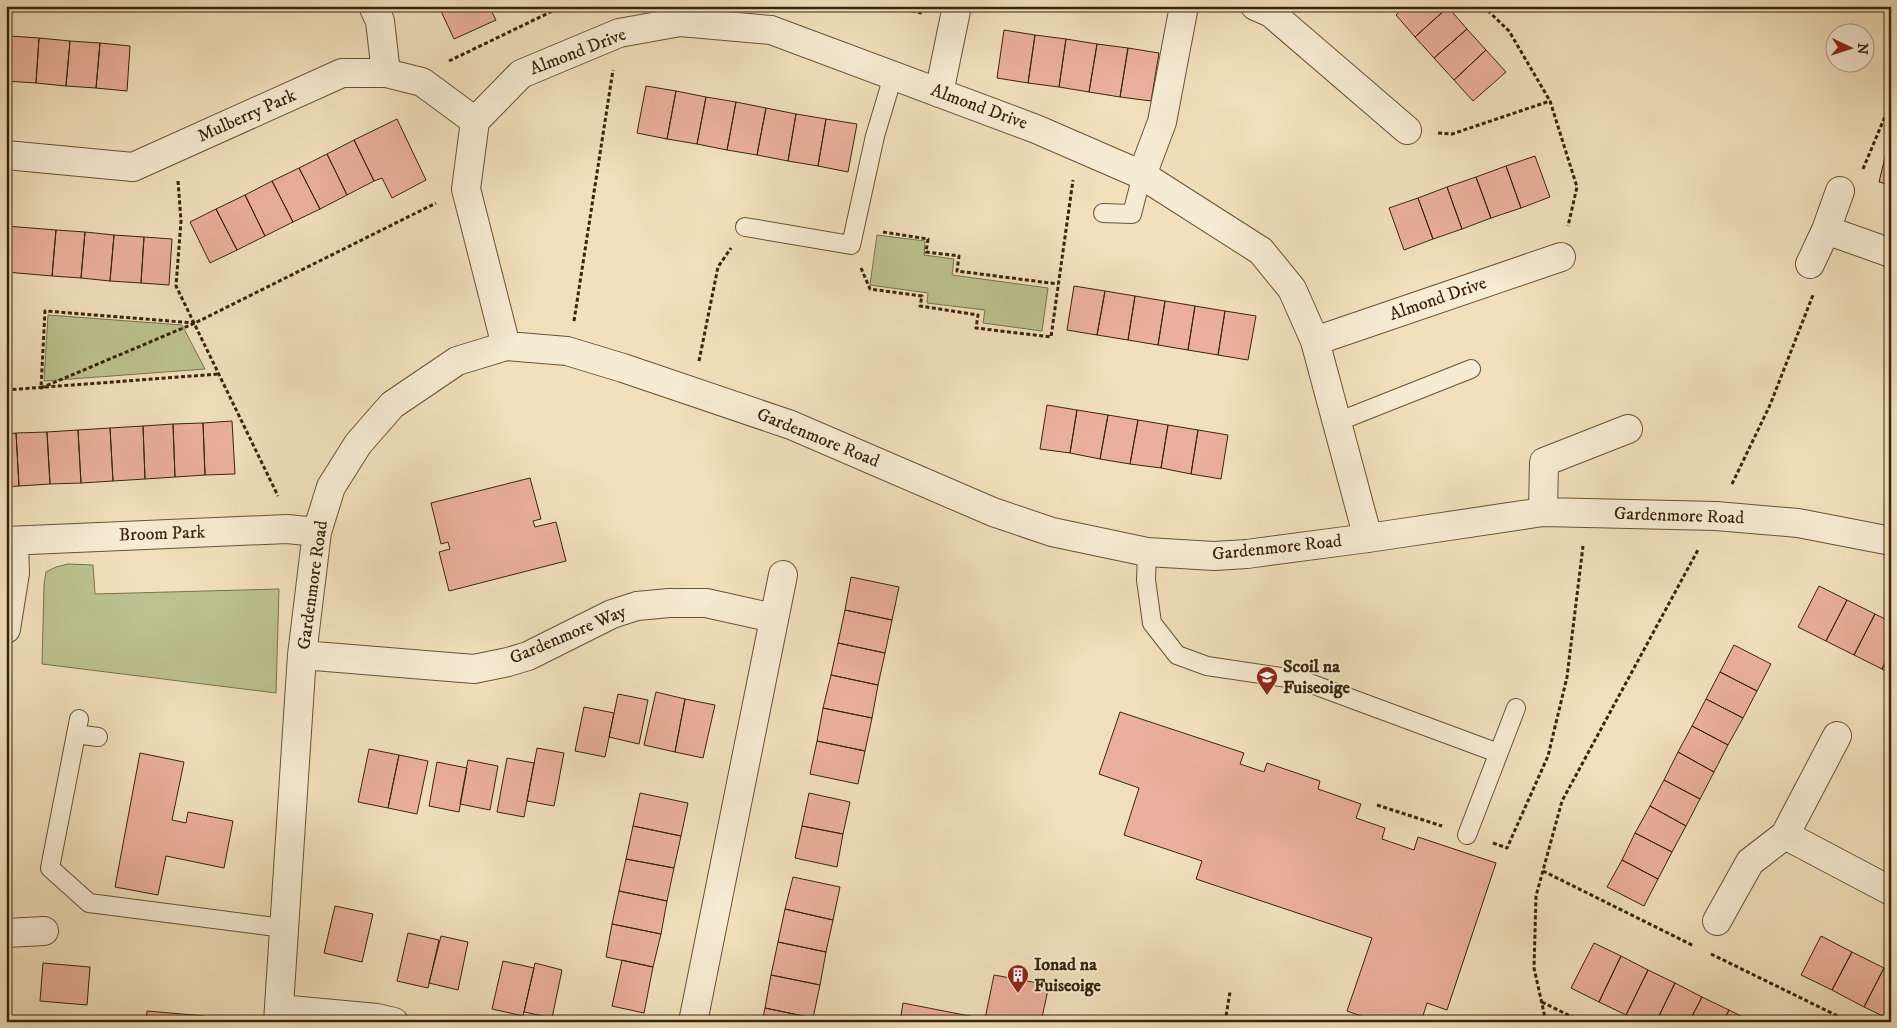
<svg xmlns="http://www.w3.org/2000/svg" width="1897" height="1028" font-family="'IM FELL DW Pica',serif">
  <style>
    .grass { fill: #bbc28f; stroke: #7a734d }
    .building { fill: #ebb09b; stroke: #39240b }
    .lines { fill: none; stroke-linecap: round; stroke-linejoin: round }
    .lane-casing { stroke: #675337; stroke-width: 20 }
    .street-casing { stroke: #675337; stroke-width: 30 }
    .path { stroke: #39240b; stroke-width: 3; stroke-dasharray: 4 2.5; stroke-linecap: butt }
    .lane { stroke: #f6ebd3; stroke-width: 18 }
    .street { stroke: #f6ebd3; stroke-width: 28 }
    .labels { text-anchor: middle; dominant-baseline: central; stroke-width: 4; stroke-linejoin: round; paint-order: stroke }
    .street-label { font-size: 18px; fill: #39240b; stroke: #f6ebd3 }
    .poi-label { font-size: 18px; font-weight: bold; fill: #39240b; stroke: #f6ebd3; text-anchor: start }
  </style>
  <rect width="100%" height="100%" fill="#f1e0bb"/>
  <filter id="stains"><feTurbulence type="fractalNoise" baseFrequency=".004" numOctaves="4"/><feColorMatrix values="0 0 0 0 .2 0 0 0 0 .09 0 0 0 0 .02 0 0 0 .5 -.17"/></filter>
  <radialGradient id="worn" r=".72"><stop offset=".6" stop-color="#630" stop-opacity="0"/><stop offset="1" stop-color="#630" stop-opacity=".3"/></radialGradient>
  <path class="grass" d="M 877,235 L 925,241 L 924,255 L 954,259 L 952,275 L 1048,288 L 1042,331 L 983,323 L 985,310 L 927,303 L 928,293 L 870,285 Z
    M 48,315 L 182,325 L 205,369 L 44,381 Z
    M 68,564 L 93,565 L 95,594 L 279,589 L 276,693 L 42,664 L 44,585 L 46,572 L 56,567 Z"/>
  <path class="building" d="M 446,6 L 489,6 L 496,20 L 454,39 L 440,9 Z
    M 1405,6 L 1447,6 L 1448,7 L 1415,37 L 1396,15 Z
    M 1448,7 L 1467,29 L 1434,58 L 1415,37 Z
    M 1467,29 L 1486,50 L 1454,80 L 1434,58 Z
    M 1004,30 L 1035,35 L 1028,83 L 997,78 Z
    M 1035,35 L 1066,39 L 1059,87 L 1028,83 Z
    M 10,36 L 39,38 L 36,83 L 6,81 Z
    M 39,38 L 70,41 L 66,86 L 36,83 Z
    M 1066,39 L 1097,44 L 1089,92 L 1059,87 Z
    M 70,41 L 100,43 L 96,88 L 66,86 Z
    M 100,43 L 130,46 L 127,91 L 96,88 Z
    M 1097,44 L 1128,48 L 1120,97 L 1089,92 Z
    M 1128,48 L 1159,53 L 1151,101 L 1120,97 Z
    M 1486,50 L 1506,72 L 1473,101 L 1454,80 Z
    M 646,86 L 676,91 L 667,139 L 637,133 Z
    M 676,91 L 706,97 L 697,144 L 667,139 Z
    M 706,97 L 736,102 L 727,150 L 697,144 Z
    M 736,102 L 766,108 L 757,155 L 727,150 Z
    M 766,108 L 796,114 L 788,161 L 757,155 Z
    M 796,114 L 826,119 L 818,166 L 788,161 Z
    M 397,119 L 426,180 L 392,198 L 382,178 L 374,181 L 354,140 Z
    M 826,119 L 857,124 L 848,172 L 818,166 Z
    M 1890,137 L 1891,137 L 1891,185 L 1879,182 Z
    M 354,140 L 374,181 L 347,195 L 327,154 Z
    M 327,154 L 347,195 L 320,209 L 299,168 Z
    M 1535,156 L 1550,197 L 1521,208 L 1506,166 Z
    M 1506,166 L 1521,208 L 1491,218 L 1476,177 Z
    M 299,168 L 320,209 L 293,222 L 272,181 Z
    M 1476,177 L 1491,218 L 1462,229 L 1447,187 Z
    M 272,181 L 293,222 L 265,236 L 245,195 Z
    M 1447,187 L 1462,229 L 1433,239 L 1418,198 Z
    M 245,195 L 265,236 L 237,250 L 216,209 Z
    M 1418,198 L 1433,239 L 1404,250 L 1389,208 Z
    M 216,209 L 237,250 L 210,263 L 190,222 Z
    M 6,226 L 56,230 L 52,276 L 6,272 Z
    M 56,230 L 85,232 L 81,278 L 52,276 Z
    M 85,232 L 114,235 L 110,281 L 81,278 Z
    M 114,235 L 144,237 L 141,283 L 110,281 Z
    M 144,237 L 172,239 L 169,285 L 141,283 Z
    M 1074,286 L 1105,291 L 1097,335 L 1067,330 Z
    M 1105,291 L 1135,296 L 1128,340 L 1097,335 Z
    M 1135,296 L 1165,301 L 1158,345 L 1128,340 Z
    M 1165,301 L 1195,306 L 1188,350 L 1158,345 Z
    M 1195,306 L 1225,311 L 1218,355 L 1188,350 Z
    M 1225,311 L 1256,316 L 1248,360 L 1218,355 Z
    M 1047,405 L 1077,410 L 1070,453 L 1040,449 Z
    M 1077,410 L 1108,415 L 1100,459 L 1070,453 Z
    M 1108,415 L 1138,420 L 1130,464 L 1100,459 Z
    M 1138,420 L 1168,425 L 1161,468 L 1130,464 Z
    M 232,421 L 235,474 L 205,475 L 203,423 Z
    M 203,423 L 205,475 L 175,477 L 173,424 Z
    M 173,424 L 175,477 L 145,479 L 143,426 Z
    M 1168,425 L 1198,430 L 1191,474 L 1161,468 Z
    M 143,426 L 145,479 L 113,481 L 110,428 Z
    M 110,428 L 113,481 L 81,483 L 78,430 Z
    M 78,430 L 81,483 L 50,484 L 47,432 Z
    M 1198,430 L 1228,435 L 1221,479 L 1191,474 Z
    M 47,432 L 50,484 L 19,486 L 16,433 Z
    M 16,433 L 19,486 L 6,487 L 6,434 Z
    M 530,478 L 541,519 L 533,521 L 535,527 L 556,522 L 566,561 L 449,591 L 439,552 L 450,549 L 448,542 L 441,544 L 431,503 Z
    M 851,577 L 899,587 L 892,620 L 845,610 Z
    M 1819,586 L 1847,600 L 1826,641 L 1798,627 Z
    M 1847,600 L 1875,614 L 1854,655 L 1826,641 Z
    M 845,610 L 892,620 L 885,653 L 838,643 Z
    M 1875,614 L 1891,622 L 1891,652 L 1882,669 L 1854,655 Z
    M 838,643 L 885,653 L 878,685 L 831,675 Z
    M 1734,645 L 1771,664 L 1757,691 L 1720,672 Z
    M 1891,652 L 1891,674 L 1882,669 Z
    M 1720,672 L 1757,691 L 1743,718 L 1706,699 Z
    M 831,675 L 878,685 L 872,718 L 823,708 Z
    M 656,692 L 685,699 L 675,752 L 644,745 Z
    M 618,694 L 648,700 L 639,744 L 609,737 Z
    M 685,699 L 715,705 L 703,758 L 675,752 Z
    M 1706,699 L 1743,718 L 1728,745 L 1692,726 Z
    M 584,707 L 614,713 L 605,757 L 575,751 Z
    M 823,708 L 872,718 L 865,751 L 817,741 Z
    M 1120,712 L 1244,753 L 1240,764 L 1264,772 L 1267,763 L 1320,781 L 1318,789 L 1361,804 L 1356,818 L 1385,828 L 1382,839 L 1414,850 L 1418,837 L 1496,863 L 1447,1010 L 1427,1003 L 1421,1022 L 1378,1022 L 1347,1011 L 1372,938 L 1196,879 L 1202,861 L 1124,835 L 1139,788 L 1099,774 Z
    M 1692,726 L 1728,745 L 1714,772 L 1678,752 Z
    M 817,741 L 865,751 L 858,784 L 810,774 Z
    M 537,748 L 564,753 L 554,806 L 527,801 Z
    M 369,749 L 399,755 L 388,808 L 358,802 Z
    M 1678,752 L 1714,772 L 1700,799 L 1664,780 Z
    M 140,753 L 184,762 L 172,820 L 186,823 L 188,812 L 233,821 L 224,868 L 166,856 L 158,895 L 115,887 Z
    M 399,755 L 428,761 L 417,814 L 388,808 Z
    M 507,758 L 534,763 L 524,817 L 497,812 Z
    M 468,760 L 498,766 L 490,810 L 460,804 Z
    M 437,762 L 467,768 L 459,812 L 429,806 Z
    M 1664,780 L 1700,799 L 1686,826 L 1650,806 Z
    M 640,793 L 688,803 L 681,836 L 633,826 Z
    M 809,793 L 850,802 L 843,834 L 802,826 Z
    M 1650,806 L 1686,826 L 1672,852 L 1635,833 Z
    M 633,826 L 681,836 L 674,868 L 626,859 Z
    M 802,826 L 843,834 L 837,867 L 795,858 Z
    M 1635,833 L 1672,852 L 1658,879 L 1622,860 Z
    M 626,859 L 674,868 L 667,901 L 619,891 Z
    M 1622,860 L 1658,879 L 1644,906 L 1607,887 Z
    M 793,877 L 840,887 L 833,920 L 785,909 Z
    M 619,891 L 667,901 L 661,934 L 612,924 Z
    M 335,906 L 373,914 L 362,962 L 324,953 Z
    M 785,909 L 833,920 L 826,952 L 778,942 Z
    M 612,924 L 661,934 L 653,967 L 606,957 Z
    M 408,933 L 439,940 L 428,988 L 397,981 Z
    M 441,936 L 468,942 L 458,990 L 429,983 Z
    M 1821,936 L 1852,952 L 1832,990 L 1801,975 Z
    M 778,942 L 826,952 L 820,985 L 771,975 Z
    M 1594,943 L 1621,956 L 1599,1002 L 1571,988 Z
    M 1852,952 L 1884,968 L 1864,1007 L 1832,990 Z
    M 1621,956 L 1648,970 L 1626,1015 L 1599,1002 Z
    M 622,960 L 653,967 L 644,1013 L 612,1006 Z
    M 503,961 L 534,968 L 523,1016 L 492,1009 Z
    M 43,963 L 90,967 L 87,1005 L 40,1001 Z
    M 535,963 L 562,970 L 552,1018 L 524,1012 Z
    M 1884,968 L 1891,971 L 1891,1020 L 1864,1007 Z
    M 1648,970 L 1675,983 L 1656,1022 L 1639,1022 L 1626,1015 Z
    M 771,975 L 820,985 L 813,1018 L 765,1008 Z
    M 994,975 L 1049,985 L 1041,1022 L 900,1022 L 903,1003 L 985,1019 Z
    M 1675,983 L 1702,997 L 1689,1022 L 1656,1022 Z
    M 1702,997 L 1729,1010 L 1723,1022 L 1689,1022 Z
    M 765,1008 L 813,1018 L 812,1022 L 762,1022 Z
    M 1729,1010 L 1753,1022 L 1723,1022 Z
    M 147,1011 L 205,1016 L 204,1022 L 146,1022 Z"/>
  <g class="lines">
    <g class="lane-casing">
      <path id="lane" d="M 1103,213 L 1132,214 L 1142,175
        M 745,227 L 851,245 L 875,136 L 893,76
        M 1337,422 L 1471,369
        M 1147,552 L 1146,580 L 1152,623 L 1177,655 L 1207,666 L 1301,680 L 1498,753
        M 79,719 L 50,868 L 89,903 L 283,928
        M 76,734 L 98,737
        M 1467,835 L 1516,708"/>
    </g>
    <g class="street-casing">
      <path id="street" d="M 373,6 L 380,21 L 386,73
        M 1255,6 L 1271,13 L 1407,130
        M 939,93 L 957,6
        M 6,155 L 133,167 L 342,73 L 386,73 L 422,82 L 475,121
        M 1142,175 L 1162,122 L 1184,6
        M 1826,230 L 1891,253
        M 1810,264 L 1826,230 L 1840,191
        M 1315,341 L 1561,257
        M 506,346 L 466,189 L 475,121 L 521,74 L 619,33 L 680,22 L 771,30 L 1036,129 L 1142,175 L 1261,251 L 1292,289 L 1315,341 L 1368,538
        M 1543,512 L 1544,462 L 1628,429
        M 6,541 L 287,529 L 317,532
        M 6,629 L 15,573 L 14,541
        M 302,655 L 474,669 L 508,662 L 528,656 L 612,614 L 637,606 L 669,603 L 706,603 L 774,618
        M 1785,835 L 1891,891
        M 1717,921 L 1750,862 L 1785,835 L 1837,736
        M 6,933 L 44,931
        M 279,1009 L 377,1018 L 394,1022
        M 278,1022 L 302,655 L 317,532 L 331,487 L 358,444 L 392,405 L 457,361 L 506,346 L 567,351 L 623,368 L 791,425 L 993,512 L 1052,532 L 1147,552 L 1214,556 L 1247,554 L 1368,538 L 1543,512 L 1716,516 L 1798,523 L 1891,541
        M 693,1022 L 783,575"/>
    </g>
    <path class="path" d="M 886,6 L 922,13
      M 1483,6 L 1509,31 L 1550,101 L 1577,187 L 1568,226
      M 449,61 L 563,6
      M 1438,133 L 1452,134 L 1550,101
      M 1863,169 L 1891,102
      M 178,181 L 181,221 L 176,286 L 278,496
      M 883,232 L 928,239 L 926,252 L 959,256 L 957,271 L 1058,284
      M 861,268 L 870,289 L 922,296 L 920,306 L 978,315 L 976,328 L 1051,337 L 1073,180
      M 574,321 L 613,70
      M 195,323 L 45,311 L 41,388 L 195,323 L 436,203
      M 699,361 L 718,267 L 731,248
      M 6,390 L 219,374
      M 1732,484 L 1770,405 L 1813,295
      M 1377,805 L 1442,826
      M 1493,843 L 1507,848 L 1548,756 L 1567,677 L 1583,546
      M 1543,871 L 1694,946
      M 1711,954 L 1850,1022
      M 1542,1002 L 1582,1022
      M 1225,1022 L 1230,992
      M 1546,1022 L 1534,968 L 1536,896 L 1562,801 L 1699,548"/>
    <use href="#lane" class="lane"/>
    <use href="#street" class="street"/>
  </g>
  <defs>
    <g id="school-pin" transform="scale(1.125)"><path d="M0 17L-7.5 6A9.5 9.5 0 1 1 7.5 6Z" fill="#8f2418" stroke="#f6ebd3"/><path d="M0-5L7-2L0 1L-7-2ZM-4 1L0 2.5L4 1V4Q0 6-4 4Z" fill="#fff"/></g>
    <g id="building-pin" transform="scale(1.125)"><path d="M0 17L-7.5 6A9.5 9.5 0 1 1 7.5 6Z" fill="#8f2418" stroke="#f6ebd3"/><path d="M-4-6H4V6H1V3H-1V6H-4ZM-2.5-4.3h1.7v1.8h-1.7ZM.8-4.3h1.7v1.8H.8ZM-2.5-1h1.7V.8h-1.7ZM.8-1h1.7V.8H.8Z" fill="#fff"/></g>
  </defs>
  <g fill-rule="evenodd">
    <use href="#school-pin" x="1267" y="677"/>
    <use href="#building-pin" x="1018" y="975"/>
  </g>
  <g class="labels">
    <g class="street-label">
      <text transform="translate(578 52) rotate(-21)">Almond Drive</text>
      <text transform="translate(979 107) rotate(20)">Almond Drive</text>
      <text transform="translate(247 116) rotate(-24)">Mulberry Park</text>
      <text transform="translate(1438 299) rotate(-19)">Almond Drive</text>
      <text transform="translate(818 438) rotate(22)">Gardenmore Road</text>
      <text transform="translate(1679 516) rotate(2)">Gardenmore Road</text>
      <text transform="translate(162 534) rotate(-2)">Broom Park</text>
      <text transform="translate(1277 548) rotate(-6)">Gardenmore Road</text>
      <text transform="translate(313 585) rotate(-82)">Gardenmore Road</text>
      <text transform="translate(568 635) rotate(-23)">Gardenmore Way</text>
    </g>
    <g class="poi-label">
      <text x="1283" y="667">Scoil na<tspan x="1283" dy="21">Fuiseoige</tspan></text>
      <text x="1034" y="965">Ionad na<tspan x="1034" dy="21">Fuiseoige</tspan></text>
    </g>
  </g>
  <rect width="1897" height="1028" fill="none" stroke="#f1e0bb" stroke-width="25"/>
  <rect x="8" y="8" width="1882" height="1013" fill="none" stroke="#39240b" stroke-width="2.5"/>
  <rect x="12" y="12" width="1872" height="1003" fill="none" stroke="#39240b"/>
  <g transform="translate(1850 48) rotate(94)"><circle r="24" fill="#f6ebd3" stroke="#aa9b83"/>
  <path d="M0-4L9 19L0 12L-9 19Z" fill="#8f2418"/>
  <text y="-8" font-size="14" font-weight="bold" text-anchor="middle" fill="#39240b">N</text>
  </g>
  <rect width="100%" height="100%" filter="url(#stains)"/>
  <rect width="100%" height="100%" fill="url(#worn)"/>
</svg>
